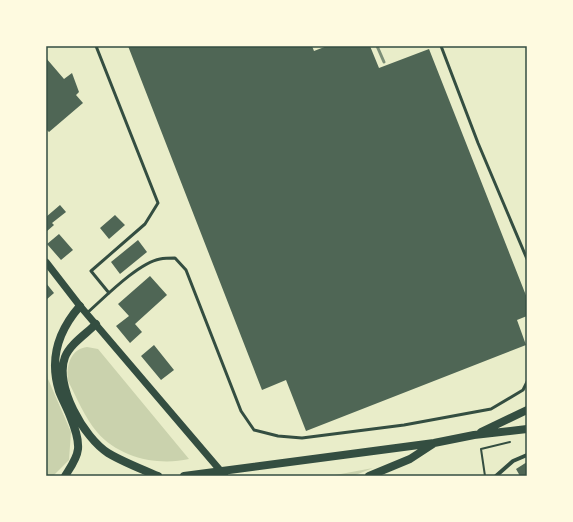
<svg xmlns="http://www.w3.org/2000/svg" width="573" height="522" font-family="'Open Sans',sans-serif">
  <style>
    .green { fill: #cad2ad }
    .building { fill: #4f6655 }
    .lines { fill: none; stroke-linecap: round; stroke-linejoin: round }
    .path { stroke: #344e41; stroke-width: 2 }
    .service { stroke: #344e41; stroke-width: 3 }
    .minor { stroke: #344e41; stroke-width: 4 }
    .tertiary { stroke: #344e41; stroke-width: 7 }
    .secondary { stroke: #344e41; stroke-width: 8 }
    .rail { stroke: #7c8e77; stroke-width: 3 }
    .neatline { fill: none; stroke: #344e41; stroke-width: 1.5 }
  </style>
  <rect width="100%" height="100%" fill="#e9edc9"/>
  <path class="green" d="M 87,347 L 98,349 L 189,459 C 158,466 119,458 97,432 C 85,418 77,398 68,381 C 66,367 70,349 87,347 Z
    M 46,365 L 48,379 L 71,432 L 69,460 L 53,476 L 46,476 Z
    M 373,468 L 353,476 L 330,476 Z"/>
  <path class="building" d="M 128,46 L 312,46 L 314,51 L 327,46 L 370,46 L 379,68 L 429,49 L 527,298 L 527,316 L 517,320 L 526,345 L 306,431 L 286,380 L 262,390 Z
    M 46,58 L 64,79 L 72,73 L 79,92 L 76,95 L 83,103 L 49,132 L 46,129 Z
    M 60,205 L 66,212 L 52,223 L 54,225 L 46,232 L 46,217 Z
    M 115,215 L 125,225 L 109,239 L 100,228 Z
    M 59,234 L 73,250 L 61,260 L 47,244 Z
    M 138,240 L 147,252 L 120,274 L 111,262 Z
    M 150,276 L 167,295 L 135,324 L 142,332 L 130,343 L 116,326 L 129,316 L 118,304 Z
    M 46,283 L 54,293 L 46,300 Z
    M 154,345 L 174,370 L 161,380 L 141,356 Z
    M 527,462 L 527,476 L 520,476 L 516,469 Z"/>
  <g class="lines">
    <path class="path" d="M 485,476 L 481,449 L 510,442"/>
    <path class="service" d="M 96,46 L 158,203 L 145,224 L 91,271 L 109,293
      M 441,46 L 478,143 L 527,259
      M 87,313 C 104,298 138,263 160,259 C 165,258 170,258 175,258 L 186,270 L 241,411 L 254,430 L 278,436 L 302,438 L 404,425 L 491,409 L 523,390 L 527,382"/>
    <path class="minor" d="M 496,476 L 513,461 L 527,455"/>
    <path class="tertiary" d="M 46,262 L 80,306 L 225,476"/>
    <path class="secondary" d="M 96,324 C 86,334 70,344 65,357 C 54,385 84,438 108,453 C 123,462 141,469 158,476
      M 481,432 L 527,410
      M 65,476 C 70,468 77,459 78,449 C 79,438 74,426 70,416 C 67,408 62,399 59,391 C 49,359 59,330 80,306
      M 184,476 L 434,443 L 474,435 L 527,429
      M 369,476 L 410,459 L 433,444"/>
    <path class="rail" d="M 377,46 L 384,62"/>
  </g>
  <rect width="573" height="522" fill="none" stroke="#fefae0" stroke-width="94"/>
  <rect x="47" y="47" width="479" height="428" class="neatline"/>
</svg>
